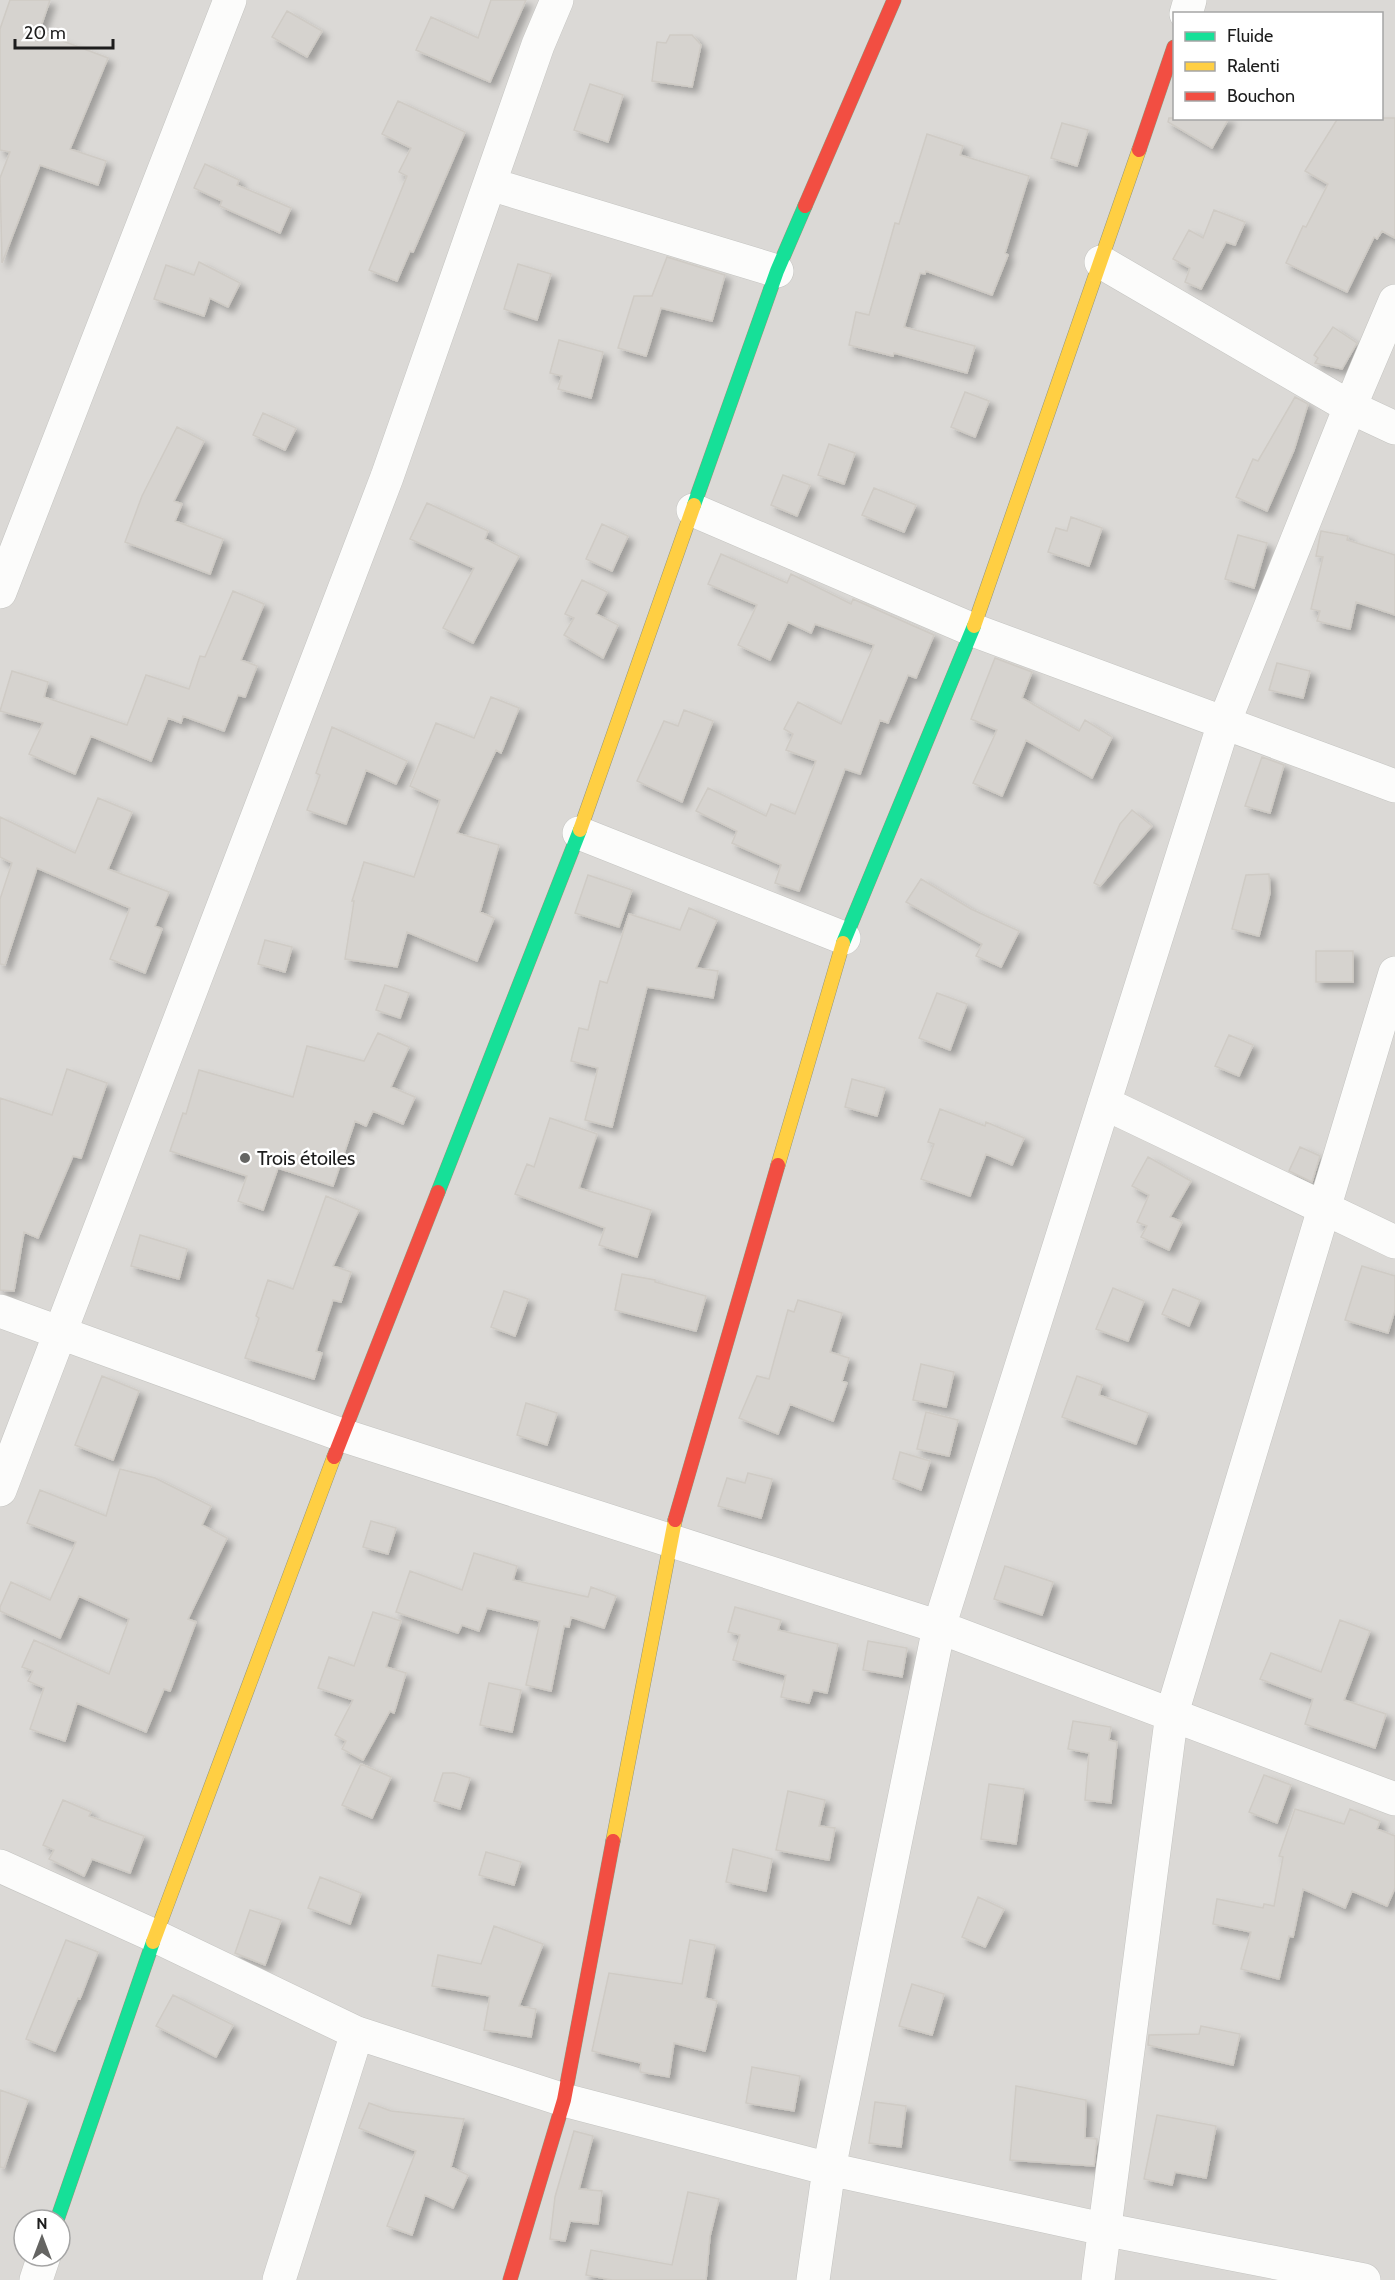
<svg xmlns="http://www.w3.org/2000/svg" width="1395" height="2280" font-family="Cabin,sans-serif">
  <style>
    .residential { fill: #dbd9d6; fill-rule: evenodd }
    .building { fill: #d6d3cf; stroke: #cfcbc5; stroke-width: 1.5; filter: url(#shadow) }
    .lines { fill: none; stroke-linecap: round; stroke-linejoin: round }
    .street-casing { stroke: #c4c4c1; stroke-width: 34 }
    .fast-casing { stroke: #93967c; stroke-width: 15 }
    .slow-casing { stroke: #93967c; stroke-width: 15 }
    .jam-casing { stroke: #93967c; stroke-width: 15 }
    .street { stroke: #fcfcfb; stroke-width: 33 }
    .fast { stroke: #16e098; stroke-width: 14 }
    .slow { stroke: #ffcf43; stroke-width: 14 }
    .jam { stroke: #f24e42; stroke-width: 14 }
    .poi-dot { fill: #656563; stroke: #fff; stroke-width: 2 }
    .labels { text-anchor: middle; dominant-baseline: central; stroke-width: 5; stroke-linejoin: round; paint-order: stroke }
    .poi-label { font-size: 20px; fill: #1d1d1d; stroke: #fff; text-anchor: start }
  </style>
  <defs>
    <filter id="shadow"><feDropShadow dx="5.5" dy="5.5" stdDeviation="3" flood-color="#0004"/></filter>
  </defs>
  <rect width="100%" height="100%" fill="#eceae4"/>
  <path class="residential" d="M 0,0 L 1395,0 L 1395,2280 L 0,2280 ZM 1174,14 L 1382,14 L 1382,118 L 1174,118 ZM 24,2220 L 60,2220 L 60,2256 L 24,2256 Z"/>
  <path class="building" d="M 10,0 L 50,0 L 39,32 L 108,58 L 70,149 L 106,161 L 98,185 L 40,165 L 2,263 L 0,178 L 10,152 L 0,150 L 0,29 Z
    M 491,0 L 526,0 L 490,82 L 416,50 L 431,17 L 478,38 Z
    M 287,11 L 322,31 L 307,57 L 272,37 Z
    M 670,35 L 692,35 L 701,45 L 692,87 L 652,81 L 657,42 L 666,43 Z
    M 590,84 L 623,95 L 608,142 L 574,130 Z
    M 398,101 L 465,132 L 413,252 L 410,251 L 397,281 L 369,270 L 407,176 L 399,172 L 411,148 L 382,134 Z
    M 1169,118 L 1229,118 L 1212,148 L 1168,122 Z
    M 1338,118 L 1395,118 L 1395,238 L 1382,231 L 1377,239 L 1374,237 L 1347,292 L 1286,263 L 1303,226 L 1306,227 L 1328,184 L 1305,171 Z
    M 1062,123 L 1088,130 L 1077,166 L 1051,158 Z
    M 927,134 L 963,146 L 960,155 L 1029,176 L 1005,253 L 1008,255 L 992,295 L 926,271 L 925,274 L 920,273 L 904,327 L 975,346 L 967,373 L 894,353 L 893,356 L 849,345 L 856,312 L 869,315 L 895,223 L 899,224 Z
    M 205,164 L 239,180 L 237,185 L 291,208 L 280,233 L 220,206 L 222,201 L 194,188 Z
    M 1214,210 L 1245,222 L 1235,245 L 1226,242 L 1201,289 L 1185,282 L 1190,268 L 1173,259 L 1189,230 L 1203,238 Z
    M 667,257 L 725,275 L 712,321 L 661,308 L 646,356 L 618,348 L 634,296 L 652,296 Z
    M 199,262 L 240,283 L 228,307 L 210,298 L 204,316 L 154,299 L 166,265 L 194,275 Z
    M 518,264 L 551,274 L 537,320 L 504,309 Z
    M 1333,327 L 1357,343 L 1342,369 L 1315,363 L 1318,358 L 1314,355 Z
    M 559,340 L 603,352 L 591,398 L 558,389 L 562,376 L 550,373 Z
    M 965,392 L 989,401 L 975,437 L 951,427 Z
    M 1295,397 L 1308,404 L 1294,450 L 1267,511 L 1236,497 L 1253,459 L 1258,461 Z
    M 263,413 L 296,428 L 285,450 L 253,435 Z
    M 177,427 L 204,441 L 174,501 L 182,504 L 175,521 L 223,539 L 210,574 L 125,542 L 142,496 Z
    M 829,444 L 855,453 L 844,484 L 818,475 Z
    M 783,475 L 810,485 L 797,516 L 771,505 Z
    M 874,488 L 916,505 L 904,532 L 862,515 Z
    M 427,503 L 488,531 L 485,539 L 519,556 L 473,643 L 443,628 L 474,568 L 410,539 Z
    M 1071,517 L 1102,528 L 1089,566 L 1048,552 L 1056,528 L 1067,531 Z
    M 602,524 L 628,536 L 612,571 L 586,559 Z
    M 1321,531 L 1348,536 L 1347,540 L 1395,555 L 1395,615 L 1356,602 L 1350,629 L 1317,621 L 1320,611 L 1311,609 L 1323,557 L 1316,556 Z
    M 1238,535 L 1267,543 L 1254,588 L 1225,579 Z
    M 721,554 L 787,583 L 791,574 L 851,604 L 853,599 L 934,635 L 916,678 L 908,675 L 888,723 L 880,720 L 860,774 L 845,769 L 799,891 L 775,883 L 781,865 L 732,843 L 737,831 L 696,811 L 708,788 L 766,816 L 771,804 L 795,814 L 816,761 L 786,750 L 793,734 L 784,729 L 798,702 L 841,724 L 874,645 L 815,624 L 811,633 L 788,622 L 770,660 L 738,645 L 757,605 L 708,584 Z
    M 582,580 L 607,592 L 596,614 L 618,625 L 603,658 L 564,635 L 574,618 L 565,614 Z
    M 233,591 L 264,604 L 241,660 L 257,666 L 245,697 L 238,695 L 224,731 L 183,716 L 181,723 L 168,718 L 151,761 L 91,736 L 75,774 L 29,754 L 43,723 L 0,711 L 12,671 L 48,682 L 44,697 L 127,725 L 146,675 L 189,689 L 200,656 L 205,657 Z
    M 995,658 L 1032,672 L 1022,698 L 1079,731 L 1085,720 L 1112,737 L 1092,778 L 1026,740 L 1002,796 L 973,783 L 997,730 L 971,719 Z
    M 1277,663 L 1310,671 L 1303,698 L 1269,690 Z
    M 491,697 L 519,708 L 501,753 L 496,750 L 457,833 L 499,845 L 480,912 L 494,918 L 477,961 L 407,932 L 397,967 L 345,959 L 354,901 L 352,901 L 364,862 L 414,877 L 440,800 L 410,786 L 436,723 L 474,738 Z
    M 684,710 L 713,721 L 682,802 L 637,781 L 664,721 L 678,726 Z
    M 332,727 L 407,761 L 396,784 L 366,770 L 346,824 L 307,810 L 320,775 L 316,773 Z
    M 1262,757 L 1284,765 L 1270,813 L 1245,806 Z
    M 98,798 L 132,812 L 108,869 L 169,892 L 155,926 L 162,929 L 145,973 L 110,959 L 130,908 L 37,868 L 5,965 L 0,964 L 0,899 L 12,863 L 0,857 L 0,817 L 75,853 Z
    M 1132,810 L 1152,826 L 1100,886 L 1094,883 L 1120,824 Z
    M 1269,874 L 1270,893 L 1259,936 L 1232,929 L 1246,875 Z
    M 588,875 L 632,890 L 619,927 L 575,913 Z
    M 921,879 L 971,909 L 1019,931 L 1001,967 L 976,956 L 982,944 L 906,902 Z
    M 689,908 L 717,920 L 696,968 L 718,971 L 713,998 L 647,987 L 612,1127 L 585,1120 L 598,1068 L 571,1061 L 579,1028 L 588,1030 L 600,981 L 607,983 L 629,914 L 680,930 Z
    M 265,940 L 292,947 L 285,972 L 258,964 Z
    M 1316,951 L 1353,951 L 1353,982 L 1316,982 Z
    M 385,985 L 409,993 L 400,1018 L 376,1010 Z
    M 937,993 L 967,1004 L 950,1050 L 919,1038 Z
    M 378,1033 L 409,1047 L 391,1087 L 415,1097 L 403,1124 L 373,1111 L 366,1126 L 355,1121 L 333,1186 L 278,1168 L 263,1210 L 238,1201 L 247,1176 L 170,1151 L 183,1113 L 186,1114 L 199,1070 L 293,1097 L 307,1046 L 364,1061 Z
    M 1229,1035 L 1253,1045 L 1239,1076 L 1215,1066 Z
    M 67,1069 L 107,1083 L 81,1158 L 73,1156 L 38,1238 L 24,1232 L 14,1291 L 0,1290 L 0,1098 L 52,1115 Z
    M 852,1079 L 885,1088 L 877,1116 L 845,1107 Z
    M 940,1109 L 985,1126 L 986,1122 L 1024,1138 L 1012,1165 L 986,1154 L 970,1196 L 921,1179 L 934,1144 L 928,1142 Z
    M 550,1118 L 597,1134 L 579,1188 L 651,1210 L 637,1257 L 599,1245 L 605,1228 L 515,1194 L 527,1164 L 534,1167 Z
    M 1300,1147 L 1320,1156 L 1312,1182 L 1289,1171 Z
    M 1148,1157 L 1191,1181 L 1170,1217 L 1182,1222 L 1169,1250 L 1141,1237 L 1147,1226 L 1137,1222 L 1149,1195 L 1132,1186 Z
    M 326,1196 L 359,1210 L 333,1266 L 351,1272 L 341,1302 L 333,1300 L 316,1351 L 322,1353 L 314,1379 L 245,1358 L 259,1318 L 256,1316 L 268,1280 L 293,1289 Z
    M 140,1235 L 187,1249 L 179,1279 L 131,1266 Z
    M 1362,1266 L 1395,1276 L 1395,1310 L 1388,1333 L 1345,1320 Z
    M 622,1274 L 655,1280 L 655,1282 L 706,1296 L 696,1331 L 615,1310 Z
    M 1113,1288 L 1144,1301 L 1128,1341 L 1096,1329 Z
    M 1173,1289 L 1200,1300 L 1189,1326 L 1162,1314 Z
    M 504,1291 L 528,1299 L 515,1336 L 491,1327 Z
    M 798,1300 L 842,1313 L 830,1352 L 849,1358 L 842,1381 L 847,1383 L 833,1421 L 790,1404 L 778,1434 L 739,1418 L 757,1376 L 769,1379 L 788,1310 L 794,1312 Z
    M 921,1364 L 954,1372 L 946,1407 L 913,1400 Z
    M 102,1376 L 139,1391 L 113,1460 L 75,1445 Z
    M 1077,1376 L 1102,1385 L 1099,1395 L 1148,1413 L 1136,1444 L 1062,1417 Z
    M 526,1403 L 557,1413 L 547,1445 L 517,1435 Z
    M 926,1412 L 958,1420 L 949,1456 L 917,1449 Z
    M 900,1452 L 930,1461 L 921,1490 L 893,1479 Z
    M 120,1469 L 155,1478 L 211,1506 L 202,1525 L 227,1538 L 188,1619 L 196,1622 L 170,1691 L 164,1689 L 146,1732 L 77,1703 L 65,1741 L 30,1729 L 44,1688 L 28,1681 L 33,1671 L 22,1667 L 34,1640 L 109,1674 L 129,1619 L 79,1596 L 60,1638 L 0,1611 L 0,1607 L 11,1582 L 50,1600 L 76,1542 L 27,1523 L 40,1490 L 106,1516 Z
    M 748,1473 L 772,1479 L 761,1518 L 718,1506 L 727,1478 L 745,1483 Z
    M 371,1521 L 396,1528 L 388,1554 L 363,1547 Z
    M 474,1553 L 517,1566 L 513,1580 L 588,1597 L 591,1587 L 616,1596 L 604,1628 L 571,1617 L 569,1627 L 564,1626 L 551,1691 L 526,1685 L 540,1621 L 487,1608 L 479,1631 L 462,1625 L 458,1633 L 396,1612 L 410,1571 L 462,1590 Z
    M 1005,1566 L 1053,1582 L 1042,1615 L 994,1599 Z
    M 735,1607 L 781,1620 L 778,1630 L 838,1644 L 827,1693 L 813,1690 L 809,1703 L 781,1697 L 786,1675 L 733,1660 L 740,1635 L 728,1632 Z
    M 373,1612 L 401,1621 L 386,1667 L 406,1673 L 394,1713 L 390,1711 L 363,1760 L 342,1749 L 346,1741 L 335,1735 L 353,1700 L 318,1688 L 329,1657 L 354,1666 Z
    M 1340,1620 L 1370,1631 L 1344,1700 L 1386,1714 L 1375,1748 L 1305,1724 L 1313,1699 L 1260,1679 L 1271,1653 L 1321,1672 Z
    M 868,1641 L 907,1648 L 902,1677 L 863,1670 Z
    M 489,1683 L 521,1690 L 512,1732 L 480,1725 Z
    M 1073,1721 L 1111,1727 L 1109,1740 L 1117,1742 L 1111,1803 L 1085,1800 L 1089,1753 L 1068,1749 Z
    M 361,1764 L 391,1777 L 372,1818 L 342,1805 Z
    M 443,1773 L 454,1773 L 470,1778 L 460,1809 L 434,1801 Z
    M 1264,1775 L 1291,1785 L 1277,1823 L 1249,1812 Z
    M 989,1784 L 1024,1789 L 1016,1844 L 981,1839 Z
    M 788,1791 L 825,1800 L 819,1826 L 835,1828 L 829,1860 L 776,1850 Z
    M 63,1800 L 91,1812 L 89,1816 L 144,1836 L 130,1873 L 92,1859 L 84,1876 L 49,1859 L 54,1850 L 43,1845 Z
    M 1295,1809 L 1344,1824 L 1350,1809 L 1380,1821 L 1377,1829 L 1395,1836 L 1395,1888 L 1387,1906 L 1352,1891 L 1345,1908 L 1303,1889 L 1293,1937 L 1289,1936 L 1279,1979 L 1241,1969 L 1251,1932 L 1213,1924 L 1217,1899 L 1263,1908 L 1264,1904 L 1274,1906 L 1283,1857 L 1279,1856 Z
    M 733,1849 L 772,1859 L 766,1891 L 726,1882 Z
    M 486,1852 L 521,1862 L 514,1885 L 479,1875 Z
    M 320,1877 L 361,1893 L 350,1924 L 308,1908 Z
    M 978,1897 L 1004,1909 L 985,1947 L 962,1937 Z
    M 250,1910 L 281,1920 L 265,1965 L 235,1953 Z
    M 494,1926 L 543,1944 L 519,2006 L 536,2009 L 531,2037 L 484,2030 L 490,1996 L 432,1986 L 438,1955 L 481,1964 Z
    M 66,1940 L 98,1952 L 80,1999 L 78,1998 L 55,2051 L 26,2039 Z
    M 690,1940 L 715,1945 L 705,1998 L 717,2001 L 705,2051 L 674,2043 L 669,2077 L 640,2072 L 641,2063 L 592,2051 L 609,1973 L 682,1984 Z
    M 912,1984 L 944,1994 L 932,2035 L 899,2026 Z
    M 173,1995 L 233,2025 L 216,2057 L 156,2026 Z
    M 1201,2026 L 1240,2034 L 1233,2065 L 1148,2045 L 1149,2035 L 1199,2034 Z
    M 752,2067 L 800,2076 L 794,2111 L 746,2103 Z
    M 1016,2086 L 1086,2100 L 1085,2138 L 1097,2139 L 1094,2166 L 1010,2160 Z
    M 0,2090 L 28,2100 L 4,2168 L 0,2167 Z
    M 875,2102 L 906,2106 L 901,2147 L 869,2143 Z
    M 369,2103 L 391,2111 L 464,2119 L 451,2167 L 468,2175 L 453,2208 L 425,2195 L 412,2235 L 387,2226 L 416,2151 L 359,2128 Z
    M 1157,2115 L 1216,2126 L 1206,2178 L 1175,2172 L 1172,2185 L 1144,2179 Z
    M 574,2131 L 593,2136 L 579,2189 L 602,2191 L 598,2224 L 570,2221 L 565,2241 L 550,2239 L 555,2197 Z
    M 688,2192 L 719,2199 L 710,2236 L 706,2280 L 612,2280 L 586,2275 L 591,2250 L 672,2265 Z"/>
  <g class="lines">
    <g class="street-casing">
      <path id="street" d="M 1186,14 L 1190,0
        M 490,184 L 777,271
        M 1101,262 L 1350,407 L 1395,428
        M 693,510 L 973,630 L 1395,786
        M 0,592 L 230,0
        M 579,833 L 844,938
        M 1104,1103 L 1395,1242
        M 0,1311 L 342,1435 L 939,1627 L 1395,1799
        M 0,1490 L 387,477 L 538,45 L 557,0
        M 0,1866 L 155,1936 L 357,2033 L 564,2100 L 829,2169 L 1103,2229 L 1364,2280
        M 36,2280 L 44,2256
        M 279,2280 L 357,2033
        M 813,2280 L 829,2169 L 939,1627 L 1224,723 L 1350,407 L 1395,301
        M 1098,2280 L 1172,1713 L 1395,973"/>
    </g>
    <g class="fast-casing">
      <path id="fast" d="M 694,505 L 777,271 L 805,206
        M 843,943 L 974,626
        M 438,1192 L 580,830
        M 57,2220 L 153,1942"/>
    </g>
    <g class="slow-casing">
      <path id="slow" d="M 974,626 L 1139,150
        M 580,830 L 694,505
        M 778,1165 L 843,943
        M 613,1841 L 675,1520
        M 153,1942 L 334,1457"/>
    </g>
    <g class="jam-casing">
      <path id="jam" d="M 1139,150 L 1174,47
        M 805,206 L 894,0
        M 334,1457 L 438,1192
        M 675,1520 L 778,1165
        M 510,2280 L 564,2100 L 613,1841"/>
    </g>
    <use href="#street" class="street"/>
    <use href="#fast" class="fast"/>
    <use href="#slow" class="slow"/>
    <use href="#jam" class="jam"/>
  </g>
  <circle class="poi-dot" cx="245" cy="1158" r="6"/>
  <g class="labels">
    <g class="poi-label">
      <text x="257" y="1158">Trois étoiles</text>
    </g>
  </g>
  <rect x="1173" y="12" width="210" height="108" fill="#ffffff" stroke="#a5a5a5" stroke-width="1.5"/>
  <rect x="1185" y="32" width="30" height="9" fill="#16e098" stroke="#a5a5a5" stroke-width="1.5"/>
  <text x="1227" y="42" font-size="18" fill="#1d1d1d">Fluide</text>
  <rect x="1185" y="62" width="30" height="9" fill="#ffcf43" stroke="#a5a5a5" stroke-width="1.5"/>
  <text x="1227" y="72" font-size="18" fill="#1d1d1d">Ralenti</text>
  <rect x="1185" y="92" width="30" height="9" fill="#f24e42" stroke="#a5a5a5" stroke-width="1.5"/>
  <text x="1227" y="102" font-size="18" fill="#1d1d1d">Bouchon</text>
  <g transform="translate(42 2238)"><circle r="28" fill="#ffffff" stroke="#a5a5a5" stroke-width="1.5"/>
  <path d="M0-4.5L10 22L0 15L-10 22Z" fill="#656563"/>
  <text y="-9" font-size="16" font-weight="bold" text-anchor="middle" fill="#1d1d1d">N</text>
  </g>
  <path d="M15 39v9h98v-9" fill="none" stroke="#1d1d1d" stroke-width="3"/>
  <text x="24" y="39" font-size="18" fill="#1d1d1d" stroke="#ffffff" stroke-width="4.5" paint-order="stroke">20 m</text>
</svg>
